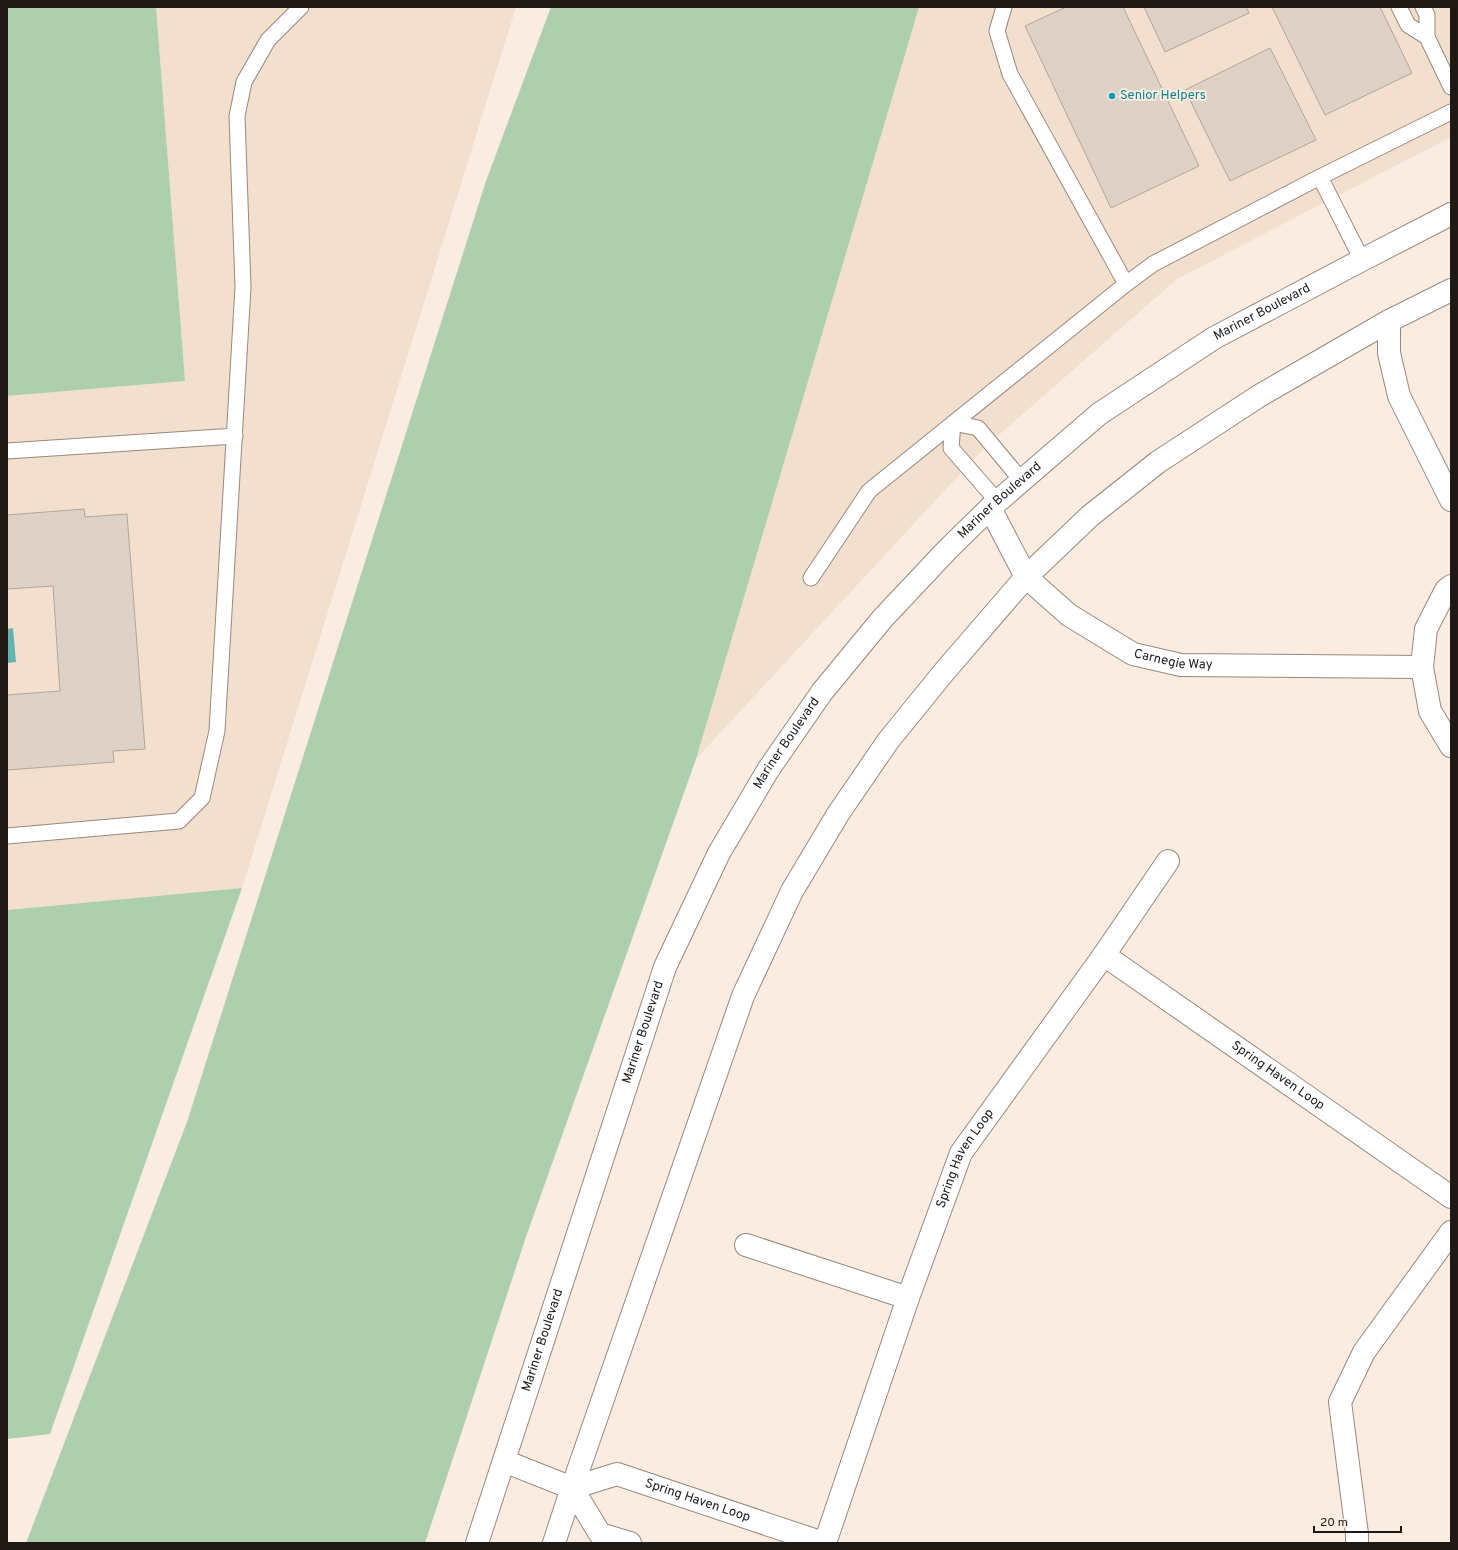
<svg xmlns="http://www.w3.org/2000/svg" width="1458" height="1550" font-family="Overpass,sans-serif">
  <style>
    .built { fill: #f3dfcd }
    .green { fill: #adcfae }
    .water { fill: #64b2b2 }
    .building { fill: #ded1c5; stroke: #b2a599 }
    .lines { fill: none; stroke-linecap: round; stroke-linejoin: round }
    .lane-casing { stroke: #96897e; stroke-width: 17 }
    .street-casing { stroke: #96897e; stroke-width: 24 }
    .secondary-casing { stroke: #96897e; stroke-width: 24 }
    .lane { stroke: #fff; stroke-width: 15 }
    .street { stroke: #fff; stroke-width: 22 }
    .secondary { stroke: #fff; stroke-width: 22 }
    .culture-dot { fill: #0f9aa8; stroke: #faece0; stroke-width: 1.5 }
    .labels { text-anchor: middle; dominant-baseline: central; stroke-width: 4; stroke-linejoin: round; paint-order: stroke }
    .culture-label { font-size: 13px; fill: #0d838f; stroke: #faece0; text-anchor: start }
    .street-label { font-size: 13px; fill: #1e1915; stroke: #faece0 }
  </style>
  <rect width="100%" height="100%" fill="#faece0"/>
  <path class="built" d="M 156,7 L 516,7 L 242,888 L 7,910 L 7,396 L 185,381 Z
    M 915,7 L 1451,7 L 1451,137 L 1177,279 L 985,447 L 696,759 Z"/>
  <path class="green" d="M 7,7 L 156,7 L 185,381 L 7,396 Z
    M 551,7 L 919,7 L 696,759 L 527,1234 L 425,1543 L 26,1543 L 187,1122 L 486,181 Z
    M 242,888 L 50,1434 L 7,1439 L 7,910 Z"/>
  <path class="water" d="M 13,628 L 16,662 L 7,663 L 7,629 Z"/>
  <path class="building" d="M 1066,7 L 1123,7 L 1199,166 L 1111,208 L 1025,26 Z
    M 1144,7 L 1246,7 L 1249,13 L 1165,52 Z
    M 1272,7 L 1380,7 L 1412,73 L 1325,115 Z
    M 1270,48 L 1316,140 L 1230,181 L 1185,90 Z
    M 84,509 L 85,517 L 127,514 L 145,749 L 113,751 L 114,762 L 7,770 L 7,695 L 60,691 L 53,586 L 7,589 L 7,515 Z"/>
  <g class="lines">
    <g class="lane-casing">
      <path id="lane" d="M 1004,7 L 997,31 L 1010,74 L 1126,284
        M 1399,7 L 1408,25 L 1427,37
        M 1423,7 L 1427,15 L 1427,37 L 1451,87
        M 1362,260 L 1320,177 L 1451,112
        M 7,451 L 235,436
        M 998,502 L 951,448 L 953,423 L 978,428 L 1022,481
        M 811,578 L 869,491 L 1126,284 L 1153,264 L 1320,177
        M 7,836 L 179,821 L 202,798 L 217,731 L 243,287 L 237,116 L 244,82 L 268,40 L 301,7"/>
    </g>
    <g class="street-casing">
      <g id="street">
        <path d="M 1389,321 L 1389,353 L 1399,396 L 1451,500"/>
        <path id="s1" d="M 990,508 L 1026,577 L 1069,615 L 1133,654 L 1181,665 L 1422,667"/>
        <path d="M 1451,586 L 1446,590 L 1426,629 L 1422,667 L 1430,711 L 1451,746"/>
        <path d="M 1104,955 L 1168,861"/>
        <path d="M 746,1245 L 908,1298"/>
        <path d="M 504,1461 L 572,1488 L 600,1534 L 630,1543"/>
        <path id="s2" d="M 572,1488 L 617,1474 L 823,1543"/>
        <path id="s3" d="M 825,1543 L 908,1298 L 961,1153 L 1104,955 L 1451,1197"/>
        <path d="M 1357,1543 L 1357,1534 L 1340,1402 L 1364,1352 L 1451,1232"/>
      </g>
    </g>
    <g class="secondary-casing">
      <g id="secondary">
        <path id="s4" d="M 477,1543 L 665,967 L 719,853 L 768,770 L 822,692 L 883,618 L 948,549 L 990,508 L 1099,414 L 1214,338 L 1362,260 L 1451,214"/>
        <path d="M 554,1543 L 572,1488 L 743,996 L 792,891 L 838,814 L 888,741 L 944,672 L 1026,577 L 1090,516 L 1158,462 L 1259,396 L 1389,321 L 1451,290"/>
      </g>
    </g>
    <use href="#lane" class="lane"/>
    <use href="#street" class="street"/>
    <use href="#secondary" class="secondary"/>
  </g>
  <circle class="culture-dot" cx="1112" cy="96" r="4"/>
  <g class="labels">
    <g class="culture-label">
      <text x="1120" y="96">Senior Helpers</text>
    </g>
    <g class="street-label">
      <text stroke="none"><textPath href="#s4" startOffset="1509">Mariner Boulevard</textPath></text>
      <text stroke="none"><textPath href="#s4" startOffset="1185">Mariner Boulevard</textPath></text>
      <text stroke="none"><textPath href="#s1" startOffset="251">Carnegie Way</textPath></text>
      <text stroke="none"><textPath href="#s4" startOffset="861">Mariner Boulevard</textPath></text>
      <text stroke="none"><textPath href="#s4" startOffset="537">Mariner Boulevard</textPath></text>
      <text stroke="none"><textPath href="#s3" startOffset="869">Spring Haven Loop</textPath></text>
      <text stroke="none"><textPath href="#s3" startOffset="410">Spring Haven Loop</textPath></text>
      <text stroke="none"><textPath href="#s4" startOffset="213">Mariner Boulevard</textPath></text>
      <text stroke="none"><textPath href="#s2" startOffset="132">Spring Haven Loop</textPath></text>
    </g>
  </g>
  <rect width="1458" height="1550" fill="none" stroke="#1e1915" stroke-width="16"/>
  <path d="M1314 1526v6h87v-6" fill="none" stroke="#1e1915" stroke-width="2"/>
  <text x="1320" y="1526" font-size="12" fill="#1e1915" stroke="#faece0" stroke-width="3" paint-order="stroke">20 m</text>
</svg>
